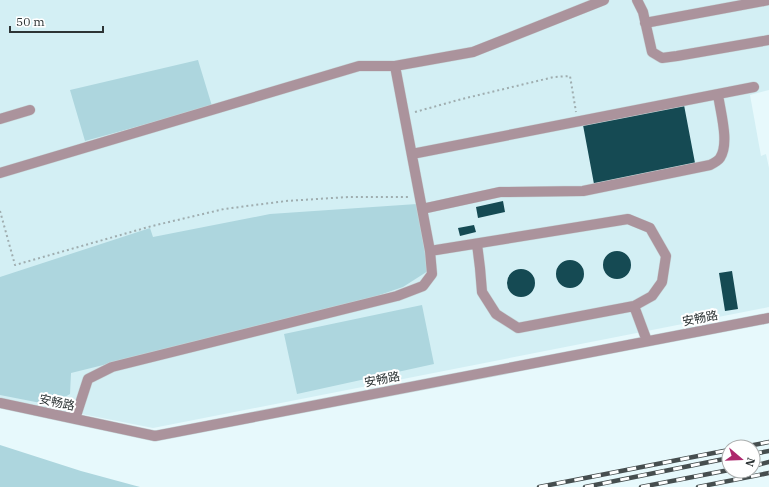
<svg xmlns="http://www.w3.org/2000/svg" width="769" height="487" font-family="'IBM Plex Serif','Noto Sans SC',serif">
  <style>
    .built { fill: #d3eff4 }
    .green { fill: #add6de }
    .building { fill: #154a53 }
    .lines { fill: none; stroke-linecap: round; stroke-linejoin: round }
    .minor-casing { stroke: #c6d6d8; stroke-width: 11 }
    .path { stroke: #9fadaf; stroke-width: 2; stroke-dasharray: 2 3; stroke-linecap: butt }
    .minor { stroke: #ab939c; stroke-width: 10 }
    .rail-casing { stroke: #464e4f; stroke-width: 4.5 }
    .rail { stroke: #fff; stroke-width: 3; stroke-dasharray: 9; stroke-linecap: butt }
    .labels { text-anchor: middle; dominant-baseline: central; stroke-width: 4; stroke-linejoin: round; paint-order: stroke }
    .street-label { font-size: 12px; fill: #2d3435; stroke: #fff }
  </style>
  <rect width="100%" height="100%" fill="#e7f9fc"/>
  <path class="built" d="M 0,0 L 769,0 L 769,90 L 750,95 L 761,156 L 766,154 L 769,168 L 769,307 L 153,428 L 0,398 Z"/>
  <path class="green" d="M 198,60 L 212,106 L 85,141 L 70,90 Z
    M 417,204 L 429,260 L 428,271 L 403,287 L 362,301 L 71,373 L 70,394 L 51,405 L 0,395 L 0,277 L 150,228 L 153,237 L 270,214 Z
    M 422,305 L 434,364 L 297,394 L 284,334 Z
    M 0,445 L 81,471 L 140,487 L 0,487 Z"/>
  <path class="building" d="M 684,105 L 695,163 L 594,184 L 583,125 Z
    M 503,201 L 505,212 L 478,218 L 476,207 Z
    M 474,225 L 476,232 L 460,236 L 458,228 Z
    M603 265a14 14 0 1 1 28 0a14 14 0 1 1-28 0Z
    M556 274a14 14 0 1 1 28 0a14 14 0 1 1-28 0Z
    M507 283a14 14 0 1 1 28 0a14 14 0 1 1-28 0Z
    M 732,271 L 738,309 L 725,311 L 719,273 Z"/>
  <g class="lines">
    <g class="minor-casing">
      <path id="minor" d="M 637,0 L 643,12 L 652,52 L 662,58 L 677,56 L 769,40
        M 645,23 L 769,0
        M 395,66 L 473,52 L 604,0
        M 0,119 L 30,110
        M 412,154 L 754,87
        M 0,173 L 359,66 L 395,66 L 430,251 L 628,219 L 650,228 L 666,256 L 662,282 L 652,296 L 634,306
        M 422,209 L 500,192 L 583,191 L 710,165 C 714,163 718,161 720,158 C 730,143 720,111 718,94
        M 477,244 L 480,268 L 482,292 L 496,314 L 518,328 L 634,306 L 647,341
        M 0,403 L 155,436 L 769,318
        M 75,419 L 88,379 L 112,367 L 397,296 L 423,286 L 432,274 L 430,251"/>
    </g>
    <path class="path" d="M 415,112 L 462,99 L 554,77 L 570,76 L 576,112
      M 0,211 L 15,265 L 152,226 L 224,209 L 286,201 L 348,197 L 409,197"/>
    <use href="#minor" class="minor"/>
    <g class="rail-casing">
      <path id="rail" d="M 743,447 L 769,442
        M 753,454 L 769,451
        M 753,466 L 769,462
        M 539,487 L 729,450
        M 585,487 L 729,458
        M 641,487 L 729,470
        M 698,487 L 769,473"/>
    </g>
    <use href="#rail" class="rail"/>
  </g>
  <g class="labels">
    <g class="street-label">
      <text transform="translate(700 318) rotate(-11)">安畅路</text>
      <text transform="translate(382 379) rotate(-11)">安畅路</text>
      <text transform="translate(57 402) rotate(12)">安畅路</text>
    </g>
  </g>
  <g transform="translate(741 459) rotate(109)"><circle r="19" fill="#ffffff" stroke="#abaeae"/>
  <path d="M0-3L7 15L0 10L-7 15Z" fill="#ad276d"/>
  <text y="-6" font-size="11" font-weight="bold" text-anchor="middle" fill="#2d3435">N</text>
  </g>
  <path d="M10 26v6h93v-6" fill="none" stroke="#2d3435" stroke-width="2"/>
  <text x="16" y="26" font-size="12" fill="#2d3435" stroke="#ffffff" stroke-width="3" paint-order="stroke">50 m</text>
</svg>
